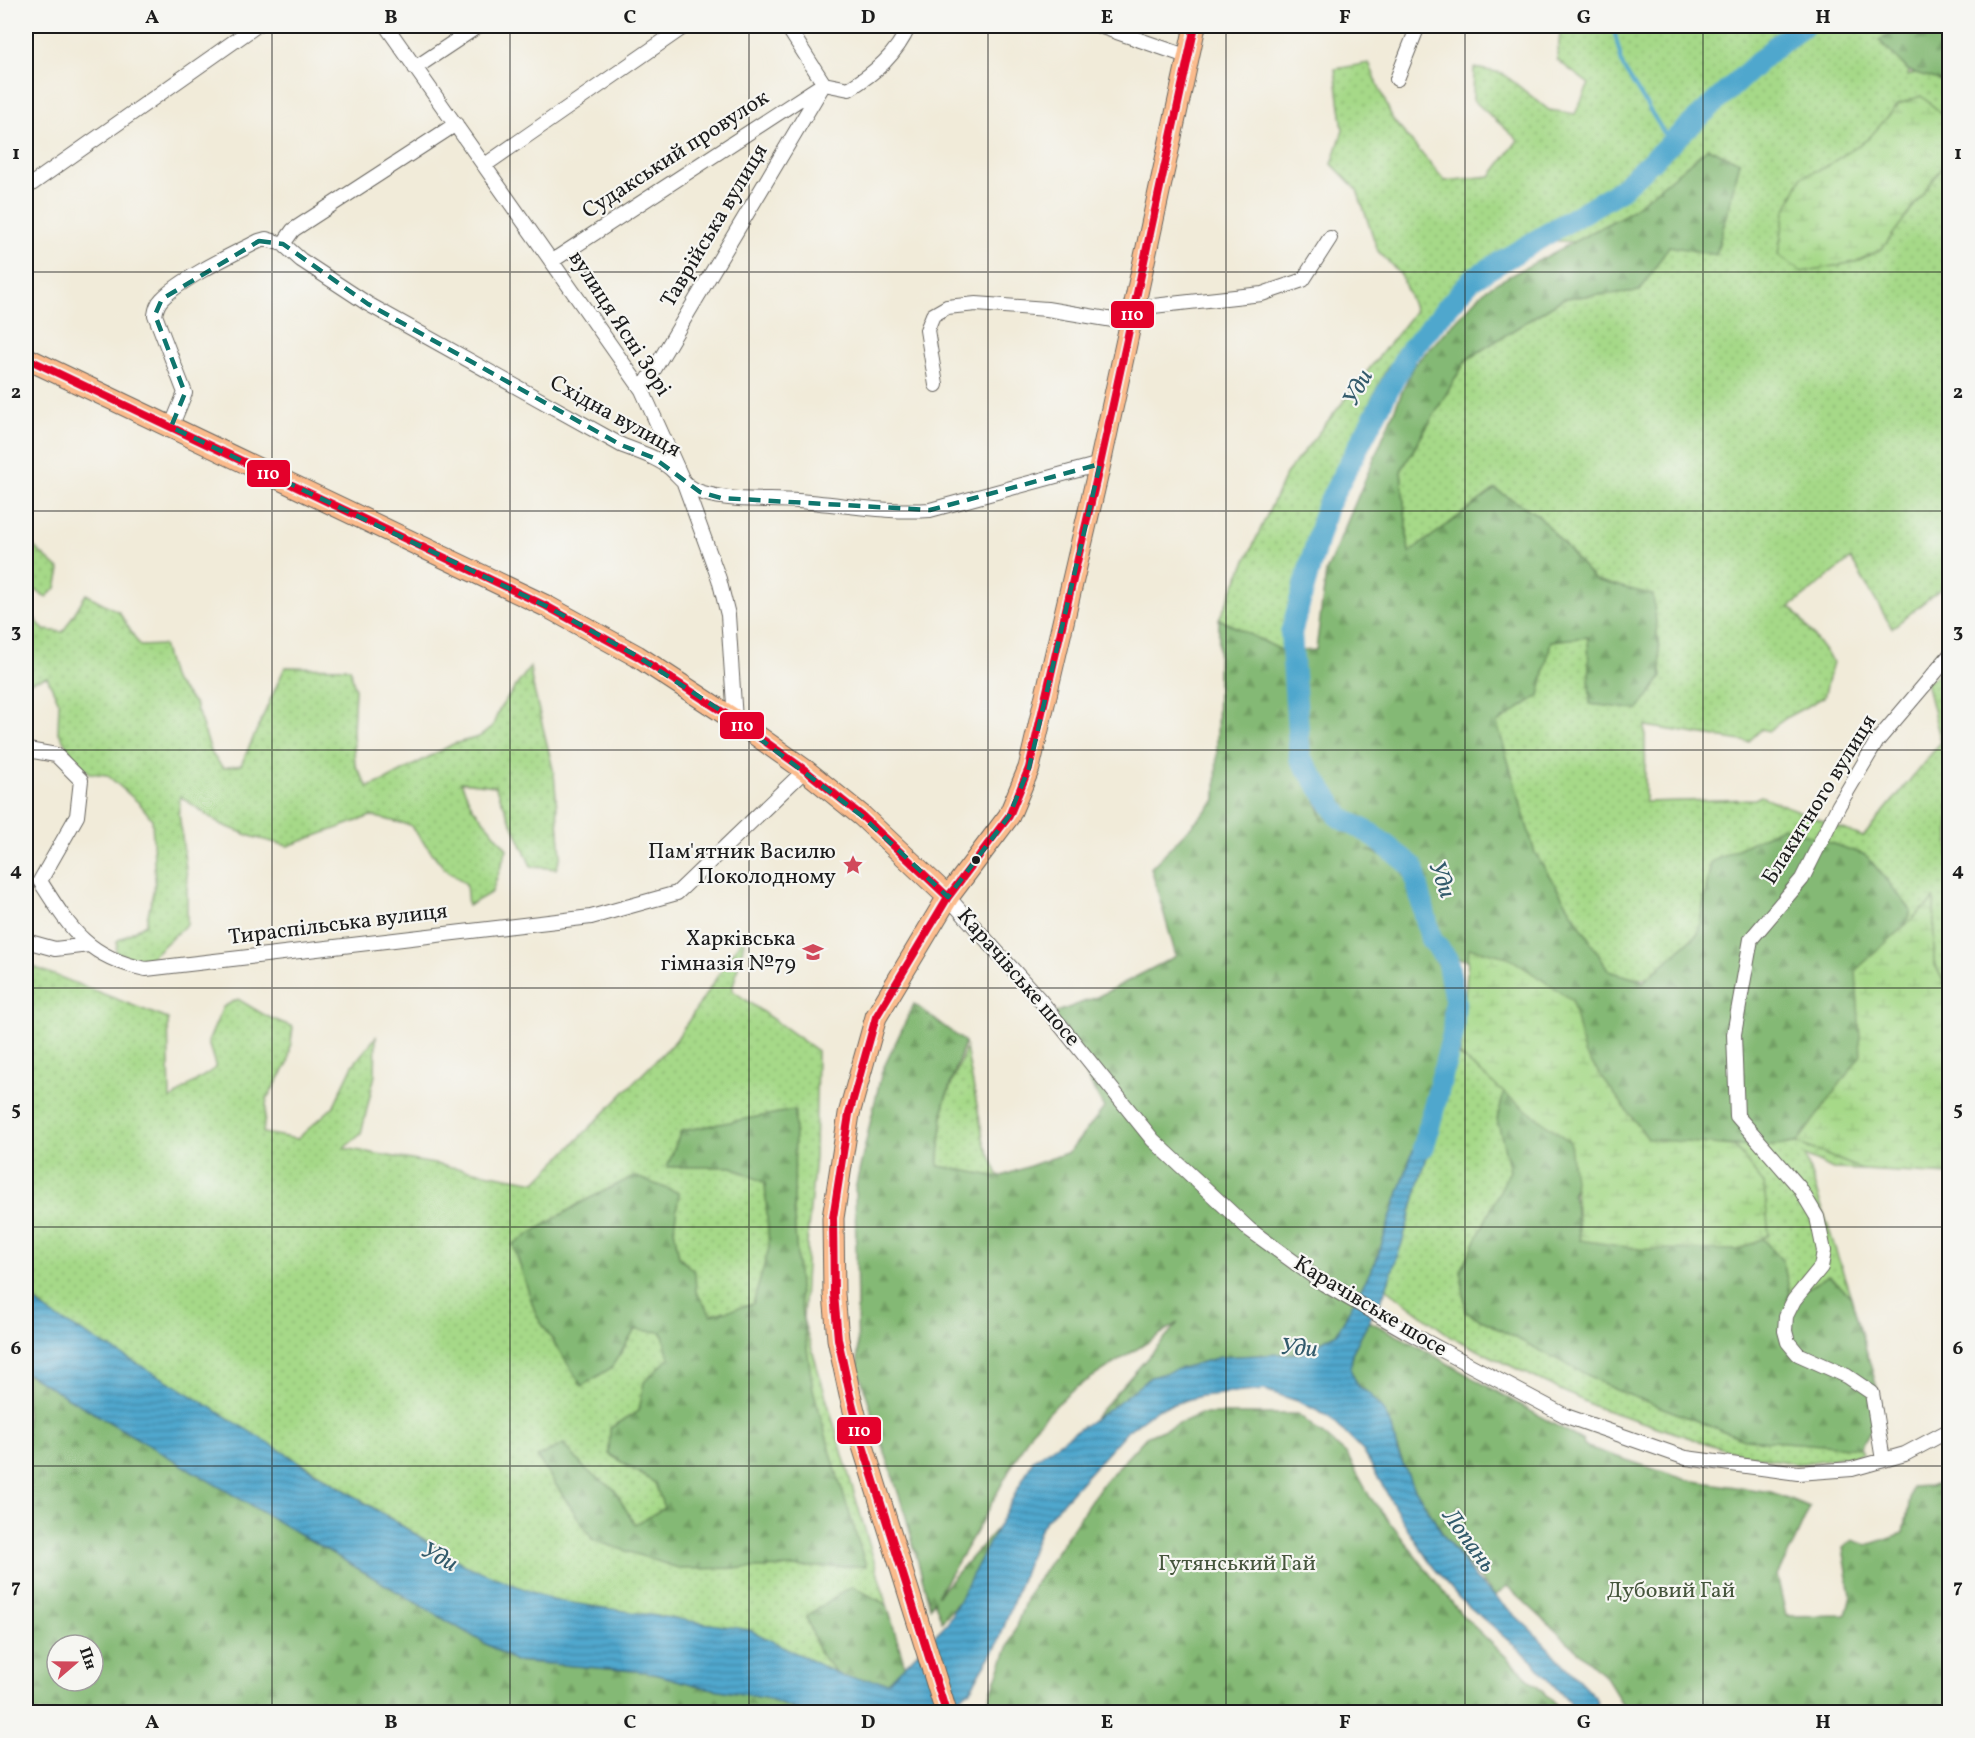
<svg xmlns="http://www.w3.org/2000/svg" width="1975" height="1738" font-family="Vollkorn,serif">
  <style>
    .grass { fill: url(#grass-dots); stroke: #617a52; stroke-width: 1.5 }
    .forest { fill: url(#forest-firs); stroke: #506a48; stroke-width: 1.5; fill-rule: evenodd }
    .wetland { fill: url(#wetland-marsh); stroke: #617a52; stroke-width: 1.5 }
    .water { fill: url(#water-rules); stroke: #366274; stroke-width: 1.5 }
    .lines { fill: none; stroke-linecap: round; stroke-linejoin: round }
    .stream { stroke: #50a7cd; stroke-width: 4 }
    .river { stroke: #50a7cd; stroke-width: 22 }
    .minor-casing { stroke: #67645e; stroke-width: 16 }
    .primary-casing { stroke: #67645e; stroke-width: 23 }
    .minor { stroke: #fff; stroke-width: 14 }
    .primary { stroke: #fbbb8c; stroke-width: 21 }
    .bus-1-casing { stroke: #f6f6f2; stroke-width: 12 }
    .bus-1 { stroke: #e4002b; stroke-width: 8 }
    .marked { fill: none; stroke: #0f766e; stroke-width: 4.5; stroke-dasharray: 12 8; stroke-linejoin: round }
    .grid { fill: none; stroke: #1c1c1c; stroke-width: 1.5; stroke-opacity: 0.55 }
    .bus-dot { fill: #1c1c1c; stroke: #f6f6f2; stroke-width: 2 }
    .labels { text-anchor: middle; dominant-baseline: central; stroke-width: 4.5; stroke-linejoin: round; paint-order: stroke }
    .street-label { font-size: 22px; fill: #1c1c1c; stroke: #f6f6f2 }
    .poi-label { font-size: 22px; fill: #1c1c1c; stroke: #f6f6f2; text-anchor: end }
    .park-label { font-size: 22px; fill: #45553c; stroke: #f6f6f2 }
    .water-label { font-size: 24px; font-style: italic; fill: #335b6c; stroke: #f6f6f2 }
    .line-badge { stroke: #f6f6f2; stroke-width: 2 }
    .badge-label { font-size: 16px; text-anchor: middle; font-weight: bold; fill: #fff }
    .neatline { fill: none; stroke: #1c1c1c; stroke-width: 2 }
    .grid-label { font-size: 20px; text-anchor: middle; font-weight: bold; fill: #1c1c1c }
  </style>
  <defs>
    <pattern id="grass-dots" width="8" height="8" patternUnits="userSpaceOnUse" patternTransform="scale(1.5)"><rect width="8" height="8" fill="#a6d988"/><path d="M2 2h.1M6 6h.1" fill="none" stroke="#8eba75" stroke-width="1.8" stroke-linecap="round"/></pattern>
    <pattern id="forest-firs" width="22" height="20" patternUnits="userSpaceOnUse" patternTransform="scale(1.5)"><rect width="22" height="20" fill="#84b974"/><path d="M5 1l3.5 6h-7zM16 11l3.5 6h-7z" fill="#719e64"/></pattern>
    <pattern id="wetland-marsh" width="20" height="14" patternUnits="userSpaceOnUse" patternTransform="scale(1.5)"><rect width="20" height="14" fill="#a6d988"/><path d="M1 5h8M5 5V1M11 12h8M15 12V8" fill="none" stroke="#8eba75"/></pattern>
    <pattern id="water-rules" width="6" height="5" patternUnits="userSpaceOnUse" patternTransform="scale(1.5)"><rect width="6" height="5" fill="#50a7cd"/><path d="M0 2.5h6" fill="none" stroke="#4287a6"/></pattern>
  </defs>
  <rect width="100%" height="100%" fill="#f6f6f2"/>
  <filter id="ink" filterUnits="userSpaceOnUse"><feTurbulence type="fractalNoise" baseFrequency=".0167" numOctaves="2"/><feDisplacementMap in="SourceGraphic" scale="12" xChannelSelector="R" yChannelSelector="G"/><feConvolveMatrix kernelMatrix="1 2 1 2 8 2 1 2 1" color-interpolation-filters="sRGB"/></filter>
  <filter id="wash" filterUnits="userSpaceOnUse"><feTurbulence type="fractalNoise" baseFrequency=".008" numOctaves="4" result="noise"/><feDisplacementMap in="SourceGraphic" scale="24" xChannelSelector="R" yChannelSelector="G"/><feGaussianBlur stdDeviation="1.35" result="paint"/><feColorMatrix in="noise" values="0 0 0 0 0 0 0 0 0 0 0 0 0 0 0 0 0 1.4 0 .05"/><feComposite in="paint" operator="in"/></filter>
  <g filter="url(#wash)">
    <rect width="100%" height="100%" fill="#f1ebd9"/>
    <path class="grass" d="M 1561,26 L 1799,26 L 1748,66 L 1615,187 L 1469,269 L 1387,368 L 1330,483 L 1285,652 L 1219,619 L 1286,474 L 1415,311 L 1401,275 L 1378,251 L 1357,190 L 1332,164 L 1343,130 L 1335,69 L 1369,63 L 1393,120 L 1445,181 L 1491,176 L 1518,140 L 1473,100 L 1474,68 L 1502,73 L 1549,110 L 1575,114 L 1589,84 L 1557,60 Z
      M 1814,26 L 1949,26 L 1949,51 L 1909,71 L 1908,76 L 1949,57 L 1949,582 L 1892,628 L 1851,559 L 1789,608 L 1793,609 L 1833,662 L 1824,697 L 1789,716 L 1768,731 L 1762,729 L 1748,742 L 1645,726 L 1645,802 L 1755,799 L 1761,796 L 1863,837 L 1941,742 L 1926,682 L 1949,667 L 1949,992 L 1934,963 L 1923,960 L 1658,976 L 1616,981 L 1538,878 L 1409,553 L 1401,471 L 1466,360 L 1564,298 L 1640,291 L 1661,249 L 1547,240 L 1626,192 L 1776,55 Z
      M 26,529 L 34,547 L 60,570 L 56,588 L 46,597 L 26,584 Z
      M 86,594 L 119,612 L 140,646 L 163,645 L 173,680 L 195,704 L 212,754 L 223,768 L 241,765 L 285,667 L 350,668 L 355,689 L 353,732 L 355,765 L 368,787 L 384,781 L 453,744 L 479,737 L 492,727 L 500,708 L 530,667 L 532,682 L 554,773 L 561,856 L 556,869 L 531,866 L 495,786 L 461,782 L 472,806 L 507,849 L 492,892 L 468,906 L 466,884 L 444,868 L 410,825 L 371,816 L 288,846 L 253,837 L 220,824 L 180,796 L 179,813 L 187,877 L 187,924 L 150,958 L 131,960 L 116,952 L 117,941 L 146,924 L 155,883 L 152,819 L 140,804 L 107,775 L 90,773 L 75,760 L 58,731 L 59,703 L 47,677 L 26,683 L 26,608 L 44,630 L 63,632 Z
      M 747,931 L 732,990 L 817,1051 L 815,1158 L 808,1229 L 803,1319 L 887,1605 L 840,1677 L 550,1605 L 465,1565 L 315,1471 L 54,1316 L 26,1292 L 26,964 L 168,1019 L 170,1100 L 191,1084 L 216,1068 L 208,1042 L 223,1007 L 238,999 L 266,1016 L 293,1027 L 288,1064 L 267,1098 L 263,1133 L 297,1139 L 333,1107 L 353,1065 L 376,1037 L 375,1075 L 361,1134 L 344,1148 L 536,1182 L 676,1040 Z
      M 966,1048 L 984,1142 L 999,1177 L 938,1166 L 944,1103 Z
      M 1453,1052 L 1511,1088 L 1524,1162 L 1507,1242 L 1860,1448 L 1863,1454 L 1797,1464 L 1730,1451 L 1596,1407 L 1453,1338 L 1386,1288 Z
      M 1797,1143 L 1864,1170 L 1833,1169 L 1805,1156 L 1851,1297 L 1795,1308 L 1762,1238 L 1734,1146 Z"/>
    <path class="forest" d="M 1946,27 L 1949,28 L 1949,83 L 1909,71 L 1879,40 L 1893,33 Z
      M 1708,148 L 1740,162 L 1716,255 L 1669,246 L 1640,291 L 1564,298 L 1466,360 L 1401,471 L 1409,553 L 1495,489 L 1538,515 L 1595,580 L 1653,595 L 1662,677 L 1638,710 L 1590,704 L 1588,637 L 1551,641 L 1539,696 L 1497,723 L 1535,853 L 1609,971 L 1644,981 L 1698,933 L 1711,862 L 1783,827 L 1866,855 L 1911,910 L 1886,974 L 1863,1131 L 1777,1146 L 1651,1144 L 1513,968 L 1432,954 L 1440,970 L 1447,1009 L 1443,1066 L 1376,1261 L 1337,1333 L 1302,1353 L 1220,1357 L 1149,1378 L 942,1621 L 934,1600 L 930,1607 L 906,1517 L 858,1369 L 855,1189 L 882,1071 L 914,1004 L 965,1042 L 944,1103 L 938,1166 L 999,1177 L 1069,1152 L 1104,1108 L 1052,1014 L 1097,997 L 1176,956 L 1151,868 L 1216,800 L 1219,619 L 1285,652 L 1316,650 L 1326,572 L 1413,366 L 1487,288 L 1628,213 ZM 1285,656 L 1310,759 L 1323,822 L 1286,707 ZM 1367,850 L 1418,865 L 1431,952 L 1423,937 L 1413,892 L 1395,860 ZM 1178,1323 L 937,1596 L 974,1535 L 1031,1431 L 1069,1392 Z
      M 1508,1078 L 1589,1127 L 1573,1193 L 1580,1240 L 1730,1244 L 1762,1238 L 1783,1261 L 1791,1298 L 1829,1275 L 1851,1297 L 1881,1402 L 1869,1433 L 1860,1448 L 1744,1439 L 1616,1390 L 1466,1312 L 1461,1271 L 1510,1170 L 1497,1119 Z
      M 795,1110 L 794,1215 L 800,1300 L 813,1389 L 836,1471 L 866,1566 L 681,1569 L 593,1540 L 537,1457 L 564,1444 L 586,1470 L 614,1489 L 635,1525 L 664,1508 L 655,1483 L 609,1454 L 610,1428 L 639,1411 L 644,1382 L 669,1358 L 662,1332 L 635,1330 L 611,1368 L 582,1386 L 536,1315 L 513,1244 L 582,1202 L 634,1176 L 679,1193 L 674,1229 L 679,1257 L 695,1272 L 696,1292 L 711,1315 L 753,1304 L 769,1248 L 765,1183 L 732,1167 L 667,1167 L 681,1131 Z
      M 1369,1321 L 1412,1343 L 1583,1441 L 1584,1446 L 1687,1480 L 1771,1492 L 1810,1507 L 1792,1547 L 1777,1575 L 1786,1616 L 1846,1615 L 1851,1595 L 1843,1548 L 1853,1540 L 1867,1545 L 1904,1533 L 1912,1487 L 1929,1486 L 1949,1480 L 1949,1462 L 1949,1712 L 1627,1712 L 1605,1676 L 1507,1586 L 1495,1596 L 1446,1539 L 1410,1480 L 1396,1446 L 1392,1427 L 1371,1395 L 1358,1386 L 1351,1371 L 1352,1353 Z
      M 26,1373 L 515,1661 L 647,1672 L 703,1687 L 765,1698 L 802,1712 L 26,1712 ZM 57,1645 L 93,1645 L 93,1681 L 57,1681 Z
      M 1201,1414 L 1298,1414 L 1347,1455 L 1370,1497 L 1461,1614 L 1561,1709 L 1562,1712 L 984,1712 L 1028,1594 L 1101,1486 L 1146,1437 Z
      M 852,1586 L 887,1605 L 905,1666 L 888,1682 L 840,1677 L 820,1654 L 806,1616 Z"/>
    <path class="wetland" d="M 1921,96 L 1946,117 L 1949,124 L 1949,157 L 1942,168 L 1882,249 L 1855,262 L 1802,272 L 1778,255 L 1785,212 L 1802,176 L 1824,168 L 1868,139 L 1899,104 Z
      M 1934,899 L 1934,963 L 1949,992 L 1949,1175 L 1864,1170 L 1797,1143 L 1861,1055 L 1856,970 Z
      M 1469,948 L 1508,957 L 1572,1000 L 1584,1053 L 1648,1139 L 1734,1146 L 1764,1184 L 1769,1235 L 1738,1250 L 1640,1249 L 1580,1240 L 1570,1142 L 1509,1097 L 1460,1055 Z"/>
    <path class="water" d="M 1440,1112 L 1402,1243 L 1385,1292 L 1352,1353 L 1351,1371 L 1358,1386 L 1371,1395 L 1384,1412 L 1392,1427 L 1397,1450 L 1410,1480 L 1443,1535 L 1476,1579 L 1533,1632 L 1595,1697 L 1600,1712 L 1573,1712 L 1573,1707 L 1532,1661 L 1459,1598 L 1430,1563 L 1402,1520 L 1363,1451 L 1329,1417 L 1300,1402 L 1265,1390 L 1200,1396 L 1157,1409 L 1126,1432 L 1041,1526 L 997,1646 L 969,1691 L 938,1712 L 802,1712 L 765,1698 L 703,1687 L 647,1672 L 515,1661 L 26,1373 L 26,1295 L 54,1316 L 175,1385 L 465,1565 L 552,1600 L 750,1630 L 844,1677 L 888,1682 L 947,1623 L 1033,1460 L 1112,1407 L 1151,1377 L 1220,1357 L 1302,1353 L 1337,1333 L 1376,1261 L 1423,1120 Z"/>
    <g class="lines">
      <path class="stream" d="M 1613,26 L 1623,67 L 1671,144"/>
      <path class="river" d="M 1424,1146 L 1453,1034 L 1455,1000 L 1447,959 L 1431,939 L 1413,867 L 1370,833 L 1341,818 L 1300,758 L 1291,633 L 1327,506 L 1407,354 L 1472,279 L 1619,191 L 1776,46 L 1804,26"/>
    </g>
  </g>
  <g filter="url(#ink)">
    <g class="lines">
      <g class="minor-casing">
        <path id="minor" d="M 386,26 L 642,390 L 684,483 L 719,579 L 728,615 L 735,720
          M 787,26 L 824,84 L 849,89 C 876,72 896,55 909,26
          M 1099,26 L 1189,57
          M 415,68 L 478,26
          M 1397,79 L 1418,26
          M 485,165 L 685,26
          M 26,188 L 256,26
          M 283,244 L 301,260 L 368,304 L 621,445 C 638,452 657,457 671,469 C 681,478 688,489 703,493 C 733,502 767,499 798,501 C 842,504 886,513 930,510 L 1100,464
          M 552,261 L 820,86
          M 1135,308 L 1262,294 L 1303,280 L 1330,238
          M 936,385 L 927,330 L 933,315 L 947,307 L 976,304 L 1047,309 L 1131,323
          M 642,390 L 824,84
          M 171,427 L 185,393 L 155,315 C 156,309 157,304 162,299 C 182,278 233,254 259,241 L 266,239 L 283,244 L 293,230 L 456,124
          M 26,748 L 28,750 L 56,755 L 81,780 L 77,816 L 40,881 C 70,928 87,958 146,969 L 591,917 L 677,893 L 805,770
          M 948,897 L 1040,1000 L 1153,1140 L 1250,1230 L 1324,1284 L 1406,1331 L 1566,1416 L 1686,1458 L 1798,1473 L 1852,1469 L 1905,1454 L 1950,1430
          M 26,941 L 55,949 L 89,945
          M 1883,1460 L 1872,1393 L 1847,1376 L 1798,1354 L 1788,1342 L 1785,1331 L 1786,1316 L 1794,1300 L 1821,1267 L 1824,1251 L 1817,1217 L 1799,1187 L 1737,1116 L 1734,1034 L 1751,939 L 1802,879 L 1839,805 L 1877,741 L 1950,655"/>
      </g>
      <g class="primary-casing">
        <path id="primary" d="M 26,358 L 546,606 L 637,656 L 735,720 L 805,770 L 862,816 L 948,897
          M 946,1712 L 863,1446 L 850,1395 L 838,1339 L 834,1294 L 833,1218 L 849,1114 L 876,1017 L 948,897 L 1009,816 L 1029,768 L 1100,464 L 1195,26"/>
      </g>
      <use href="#minor" class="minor"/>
      <use href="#primary" class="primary"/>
      <g class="bus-1-casing">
        <path id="bus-1" d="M 26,358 L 546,606 L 637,656 L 735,720 L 805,770 L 862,816 L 948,897
          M 946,1712 L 863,1446 L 850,1395 L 838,1339 L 834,1294 L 833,1218 L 849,1114 L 876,1017 L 948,897 L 1009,816 L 1029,768 L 1100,464 L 1195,26"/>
      </g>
      <use href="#bus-1" class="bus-1"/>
    </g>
  </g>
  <path class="marked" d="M 259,241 L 283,244 L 368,304 L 621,445 L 654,458 L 700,492 L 721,498 L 930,510 L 1100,464 L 1029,768 L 1009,816 L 948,897 L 862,816 L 735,720 L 637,656 L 546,606 L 171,427 L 185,393 L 155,315 L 162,299 Z"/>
  <path class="grid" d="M 272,26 L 272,1712M 510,26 L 510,1712M 749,26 L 749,1712M 988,26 L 988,1712M 1226,26 L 1226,1712M 1465,26 L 1465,1712M 1703,26 L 1703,1712M 26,272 L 1950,272M 26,511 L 1950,511M 26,750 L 1950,750M 26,988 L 1950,988M 26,1227 L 1950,1227M 26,1466 L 1950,1466"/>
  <defs>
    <g id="sight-bare" transform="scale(1.62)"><path d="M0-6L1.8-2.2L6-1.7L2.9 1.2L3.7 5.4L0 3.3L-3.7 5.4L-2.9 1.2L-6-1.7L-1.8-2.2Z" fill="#d1495b" stroke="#f6f6f2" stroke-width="2.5" paint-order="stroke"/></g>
    <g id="school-bare" transform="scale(1.62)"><path d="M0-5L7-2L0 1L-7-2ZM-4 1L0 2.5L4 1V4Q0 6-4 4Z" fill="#d1495b" stroke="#f6f6f2" stroke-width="2.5" paint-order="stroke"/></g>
  </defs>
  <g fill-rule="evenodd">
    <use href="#sight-bare" x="853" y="865"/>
    <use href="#school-bare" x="813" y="952"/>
  </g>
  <circle class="bus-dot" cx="976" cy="860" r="5"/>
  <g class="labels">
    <g class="street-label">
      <text transform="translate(676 155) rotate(-33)">Судакський провулок</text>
      <text transform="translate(715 226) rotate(-59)">Таврійська вулиця</text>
      <text transform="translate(619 324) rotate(57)">вулиця Ясні Зорі</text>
      <text transform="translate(615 417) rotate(29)">Східна вулиця</text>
      <text transform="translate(1820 800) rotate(-58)">Блакитного вулиця</text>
      <text transform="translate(338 925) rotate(-7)">Тираспільська вулиця</text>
      <text transform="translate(1018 978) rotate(49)">Карачівське шосе</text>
      <text transform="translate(1370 1307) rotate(31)">Карачівське шосе</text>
    </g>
    <g class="poi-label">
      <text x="836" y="852">Пам'ятник Василю<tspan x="836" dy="25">Поколодному</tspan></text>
      <text x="796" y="939">Харківська<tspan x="796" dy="25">гімназія №79</tspan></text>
    </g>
    <g class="park-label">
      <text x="1237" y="1564">Гутянський Гай</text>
      <text x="1671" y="1591">Дубовий Гай</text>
    </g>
    <g class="water-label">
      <text transform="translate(1359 388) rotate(-62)">Уди</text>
      <text transform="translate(1441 880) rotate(70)">Уди</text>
      <text transform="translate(1299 1349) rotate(4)">Уди</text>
      <text transform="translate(1468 1541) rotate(54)">Лопань</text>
      <text transform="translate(439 1558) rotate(28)">Уди</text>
    </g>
  </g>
  <g class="line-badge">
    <rect x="1110" y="300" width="45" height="29" rx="6" fill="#e4002b"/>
    <rect x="246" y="459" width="45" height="29" rx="6" fill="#e4002b"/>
    <rect x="719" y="711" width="46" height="29" rx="6" fill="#e4002b"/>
    <rect x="836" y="1416" width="46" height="29" rx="6" fill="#e4002b"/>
  </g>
  <g class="badge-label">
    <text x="1132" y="320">110</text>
    <text x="268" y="479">110</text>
    <text x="742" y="731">110</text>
    <text x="859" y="1436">110</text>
  </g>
  <rect width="1975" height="1738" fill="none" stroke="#f6f6f2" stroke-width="66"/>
  <g transform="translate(75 1663) rotate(70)"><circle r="28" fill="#f6f6f2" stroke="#9f9f9c" stroke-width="1.5"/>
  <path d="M0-4.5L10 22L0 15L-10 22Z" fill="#d1495b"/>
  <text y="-9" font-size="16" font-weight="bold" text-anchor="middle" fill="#1c1c1c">Пн</text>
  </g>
  <rect x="33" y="33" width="1909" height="1672" class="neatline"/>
  <g class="grid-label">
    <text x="152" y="23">A</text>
    <text x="391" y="23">B</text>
    <text x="630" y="23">C</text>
    <text x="868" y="23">D</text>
    <text x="1107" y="23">E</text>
    <text x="1345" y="23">F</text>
    <text x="1584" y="23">G</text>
    <text x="1823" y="23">H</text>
    <text x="16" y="159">1</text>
    <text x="1958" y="159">1</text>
    <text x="16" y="398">2</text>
    <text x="1958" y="398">2</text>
    <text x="16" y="637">3</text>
    <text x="1958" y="637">3</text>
    <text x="16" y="876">4</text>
    <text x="1958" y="876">4</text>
    <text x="16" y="1115">5</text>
    <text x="1958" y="1115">5</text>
    <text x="16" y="1354">6</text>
    <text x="1958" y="1354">6</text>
    <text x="16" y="1592">7</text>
    <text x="1958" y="1592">7</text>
    <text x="152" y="1728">A</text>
    <text x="391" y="1728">B</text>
    <text x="630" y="1728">C</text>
    <text x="868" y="1728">D</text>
    <text x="1107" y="1728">E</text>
    <text x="1345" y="1728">F</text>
    <text x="1584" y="1728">G</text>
    <text x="1823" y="1728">H</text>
  </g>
</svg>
